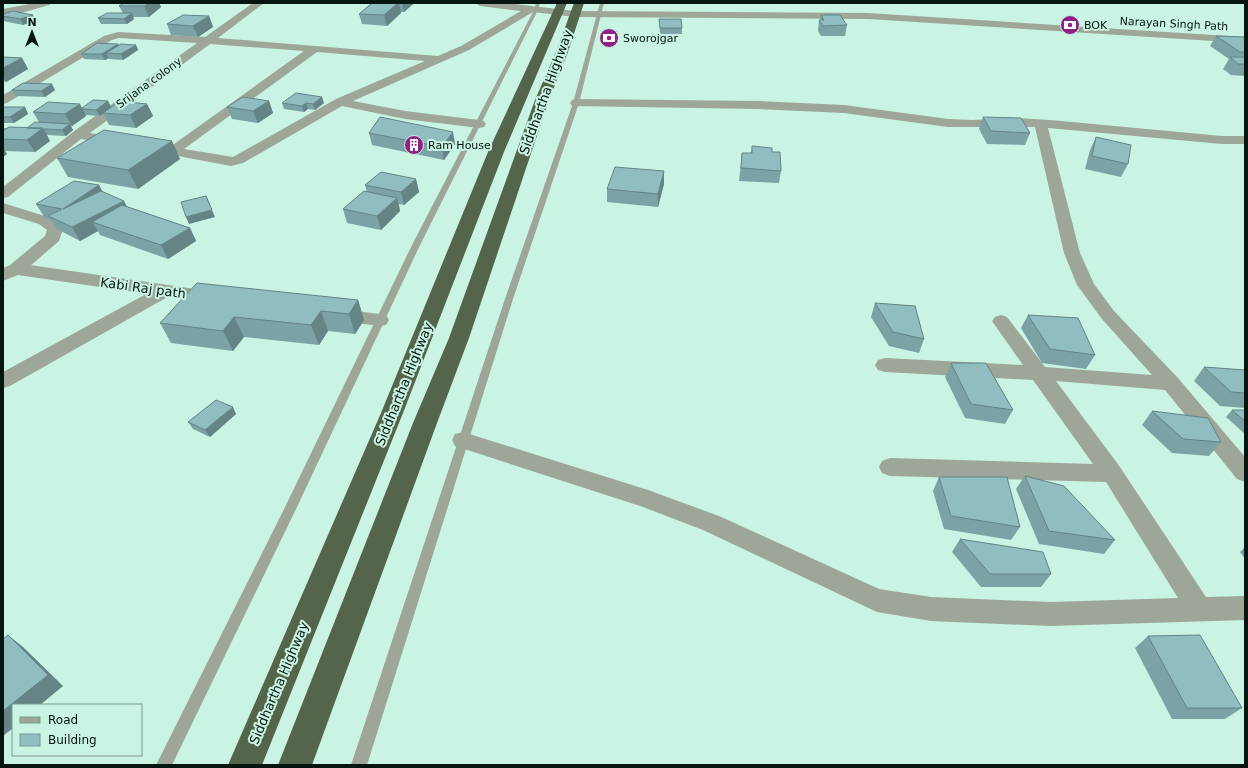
<svg xmlns="http://www.w3.org/2000/svg" width="1248" height="768" font-family="'DejaVu Sans',sans-serif">
  <style>
    .lines { fill: none; stroke-linecap: round; stroke-linejoin: round }
    .service { fill: #9da698; fill-rule: evenodd }
    .minor { fill: #9da698; fill-rule: evenodd }
    .tertiary { fill: #9da698; fill-rule: evenodd }
    .trunk { fill: #54654c; fill-rule: evenodd }
    .wall { fill: #7ba3a5 }
    .shaded-wall { fill: #648486 }
    .building { fill: #8fbdc0; stroke: #648486 }
    .labels { text-anchor: middle; dominant-baseline: central; stroke-width: 4; stroke-linejoin: round; paint-order: stroke }
    .far-street-label { font-size: 11px; fill: #061510; stroke: #c9f3e2 }
    .far-poi-label { font-size: 11px; fill: #061510; stroke: #c9f3e2; text-anchor: start }
    .street-label { font-size: 13px; fill: #061510; stroke: #c9f3e2 }
  </style>
  <rect width="100%" height="100%" fill="#c9f3e2"/>
  <g class="lines">
    <path class="service" d="M 536,3 L 540,3 L 538,10 L 421,243 L 297,507 L 172,765 L 156,765 L 285,507 L 413,243 L 534,10 Z
      M 600,3 L 604,3 L 579,103 L 513,299 L 367,765 L 351,765 L 505,299 L 573,103 Z"/>
    <path class="minor" d="M 35,3 L 51,3 L 49,5 L 25,12 L 3,15 L 3,9 Z
      M 253,3 L 264,3 L 218,38 L 438,56 L 461,46 L 521,11 L 480,6 L 475,3 L 506,3 L 575,11 L 868,13 L 1245,37 L 1245,43 L 868,19 L 575,17 L 533,12 L 469,50 L 353,101 L 405,111 L 479,120 L 484,121 L 486,124 L 484,127 L 479,128 L 405,119 L 342,106 L 243,163 L 231,166 L 146,150 L 144,147 L 146,144 L 151,143 L 170,147 L 304,51 L 210,44 L 90,133 L 123,138 L 125,141 L 123,144 L 118,145 L 81,139 L 8,197 L 3,198 L 3,187 L 73,132 L 197,43 L 119,38 L 112,40 L 7,103 L 3,104 L 3,95 L 104,36 L 118,32 L 205,37 ZM 317,52 L 425,61 L 336,99 L 233,157 L 184,149 Z
      M 576,99 L 759,101 L 844,105 L 948,119 L 973,120 L 1015,118 L 1050,120 L 1222,136 L 1245,136 L 1245,144 L 1222,144 L 1048,128 L 1080,253 L 1094,284 L 1114,311 L 1178,378 L 1245,457 L 1245,482 L 1237,479 L 1165,390 L 1056,381 L 1120,467 L 1206,597 L 1245,596 L 1245,620 L 1051,626 L 931,621 L 877,612 L 703,530 L 643,507 L 455,446 L 452,440 L 455,434 L 463,432 L 648,490 L 719,516 L 879,589 L 931,597 L 1051,602 L 1178,598 L 1106,482 L 890,476 L 882,473 L 879,467 L 882,461 L 890,458 L 1093,464 L 1033,380 L 885,372 L 878,370 L 875,365 L 878,360 L 885,358 L 1023,365 L 992,321 L 995,317 L 1001,315 L 1007,317 L 1045,367 L 1152,375 L 1102,319 L 1077,285 L 1064,253 L 1035,127 L 948,127 L 844,113 L 759,109 L 572,106 L 570,103 L 572,100 Z
      M 3,203 L 51,218 L 63,229 L 59,241 L 22,273 L 16,274 L 10,273 L 8,269 L 10,265 L 45,236 L 47,230 L 39,224 L 3,213 Z
      M 165,286 L 171,287 L 174,291 L 171,295 L 10,386 L 3,388 L 3,372 L 159,287 Z"/>
    <path class="tertiary" d="M 16,263 L 216,292 L 223,294 L 226,298 L 223,302 L 216,304 L 18,275 L 3,281 L 3,268 Z
      M 334,308 L 379,314 L 386,315 L 389,320 L 386,325 L 379,326 L 327,319 L 324,314 L 327,309 Z"/>
    <path class="trunk" d="M 557,3 L 567,3 L 504,152 L 403,413 L 262,765 L 228,765 L 381,413 L 488,152 Z
      M 574,3 L 584,3 L 568,52 L 549,100 L 469,338 L 437,423 L 312,765 L 278,765 L 413,423 L 449,338 L 535,100 L 556,52 Z"/>
  </g>
  <path class="wall" d="M 124,3 L 159,3 L 161,7 L 149,17 L 133,17 L 134,19 L 127,24 L 101,24 L 98,18 L 123,13 L 119,6 Z
    M 372,3 L 412,3 L 413,4 L 404,12 L 401,12 L 401,13 L 387,26 L 362,24 L 359,14 Z
    M 3,14 L 33,15 L 35,20 L 23,25 L 3,21 Z
    M 821,15 L 847,25 L 845,36 L 821,36 L 818,31 L 819,20 L 820,20 Z
    M 209,16 L 213,27 L 198,37 L 171,35 L 167,24 Z
    M 659,19 L 682,28 L 682,34 L 660,34 Z
    M 1216,36 L 1245,37 L 1245,76 L 1231,75 L 1223,69 L 1229,59 L 1210,46 Z
    M 118,44 L 119,45 L 136,45 L 138,50 L 123,60 L 109,59 L 109,58 L 105,60 L 84,59 L 81,54 Z
    M 3,57 L 22,58 L 28,69 L 6,82 L 3,81 Z
    M 12,90 L 55,90 L 45,97 L 16,96 Z
    M 108,101 L 111,107 L 147,104 L 153,116 L 136,128 L 109,125 L 103,113 L 100,116 L 86,115 L 86,116 L 72,126 L 71,126 L 73,130 L 66,136 L 47,135 L 50,141 L 35,152 L 5,151 L 7,154 L 3,157 L 3,128 L 27,128 L 39,122 L 33,112 L 82,108 Z
    M 269,101 L 273,113 L 258,123 L 232,119 L 227,107 Z
    M 282,103 L 324,103 L 315,110 L 308,109 L 304,112 L 284,109 Z
    M 3,107 L 25,107 L 28,114 L 14,123 L 3,123 Z
    M 983,117 L 1030,133 L 1025,145 L 987,144 L 979,129 Z
    M 369,133 L 455,144 L 444,160 L 372,145 Z
    M 1096,137 L 1128,164 L 1121,177 L 1085,169 L 1090,150 Z
    M 752,146 L 772,152 L 781,171 L 779,183 L 739,181 L 742,153 L 751,153 Z
    M 57,158 L 180,159 L 138,189 L 68,177 Z
    M 664,171 L 664,184 L 658,207 L 607,202 L 607,189 Z
    M 416,179 L 419,192 L 404,205 L 399,204 L 400,211 L 381,230 L 347,223 L 343,209 L 367,192 L 365,185 Z
    M 99,185 L 102,191 L 128,207 L 190,228 L 196,241 L 168,259 L 100,235 L 98,231 L 80,241 L 57,229 L 50,219 L 45,218 L 36,204 Z
    M 358,300 L 364,320 L 355,334 L 328,331 L 319,345 L 244,337 L 233,351 L 171,343 L 160,323 Z
    M 875,303 L 924,339 L 919,353 L 889,346 L 871,317 Z
    M 1028,315 L 1095,355 L 1086,369 L 1042,363 L 1021,328 Z
    M 951,363 L 1013,410 L 1005,424 L 965,418 L 945,377 Z
    M 1204,367 L 1245,370 L 1245,408 L 1220,406 L 1194,381 Z
    M 1232,410 L 1245,410 L 1245,434 L 1226,417 Z
    M 1152,411 L 1221,442 L 1209,456 L 1172,453 L 1142,425 Z
    M 236,414 L 210,437 L 193,429 L 188,422 Z
    M 1025,476 L 1115,540 L 1104,554 L 1039,544 L 1016,489 Z
    M 939,477 L 1020,527 L 1011,540 L 944,529 L 933,491 Z
    M 960,539 L 1051,574 L 1041,587 L 981,587 L 952,552 Z
    M 1245,547 L 1245,559 L 1240,552 Z
    M 1148,636 L 1242,708 L 1225,719 L 1172,719 L 1135,648 Z"/>
  <path class="shaded-wall" d="M 149,3 L 159,3 L 161,7 L 149,17 L 144,6 Z
    M 398,3 L 399,3 L 401,13 L 387,26 L 384,15 Z
    M 402,3 L 412,3 L 413,4 L 404,12 Z
    M 132,13 L 134,19 L 127,24 L 124,19 Z
    M 33,15 L 35,20 L 23,25 L 20,19 Z
    M 209,16 L 213,27 L 198,37 L 193,26 Z
    M 118,44 L 121,49 L 106,53 L 109,58 L 105,60 L 102,54 Z
    M 136,45 L 138,50 L 123,60 L 121,54 Z
    M 22,58 L 28,69 L 6,82 L 3,76 L 3,68 Z
    M 52,84 L 55,90 L 45,97 L 41,91 Z
    M 322,97 L 324,103 L 315,110 L 313,104 Z
    M 108,101 L 111,107 L 100,116 L 96,110 Z
    M 269,101 L 273,113 L 258,123 L 253,111 Z
    M 306,103 L 308,109 L 304,112 L 302,106 Z
    M 80,104 L 86,116 L 72,126 L 65,114 Z
    M 147,104 L 153,116 L 136,128 L 130,115 Z
    M 25,107 L 28,114 L 14,123 L 10,117 Z
    M 70,124 L 73,130 L 66,136 L 62,130 Z
    M 43,128 L 50,141 L 35,152 L 27,140 Z
    M 453,132 L 455,144 L 444,160 L 442,147 Z
    M 172,141 L 180,159 L 138,189 L 128,170 Z
    M 3,148 L 7,154 L 3,157 Z
    M 664,171 L 664,184 L 658,207 L 658,194 Z
    M 416,179 L 419,192 L 404,205 L 401,192 Z
    M 99,185 L 106,198 L 63,209 Z
    M 206,196 L 215,217 L 189,224 L 186,217 Z
    M 397,198 L 400,211 L 381,230 L 377,216 Z
    M 124,201 L 131,214 L 92,222 L 98,231 L 80,241 L 72,227 Z
    M 190,228 L 196,241 L 168,259 L 161,245 Z
    M 358,300 L 364,320 L 355,334 L 349,314 Z
    M 321,311 L 328,331 L 319,345 L 311,325 Z
    M 234,317 L 244,337 L 233,351 L 223,331 Z
    M 233,407 L 236,414 L 210,437 L 205,430 Z
    M 8,635 L 23,647 L 63,686 L 40,705 L 13,705 L 13,728 L 3,736 L 3,711 Z"/>
  <path class="building" d="M 124,3 L 149,3 L 144,6 L 119,6 Z
    M 372,3 L 398,3 L 384,15 L 359,14 Z
    M 13,11 L 33,15 L 20,19 L 3,16 L 3,14 Z
    M 107,13 L 132,13 L 124,19 L 98,18 Z
    M 183,15 L 209,16 L 193,26 L 167,24 Z
    M 821,15 L 840,15 L 847,25 L 823,26 L 819,20 L 824,20 Z
    M 659,19 L 681,19 L 682,28 L 660,28 Z
    M 1216,36 L 1245,37 L 1245,52 L 1240,52 Z
    M 97,43 L 118,44 L 102,54 L 81,54 Z
    M 121,44 L 136,45 L 121,54 L 106,53 Z
    M 3,57 L 22,58 L 3,68 Z
    M 1230,57 L 1245,57 L 1245,64 L 1238,64 Z
    M 23,83 L 52,84 L 41,91 L 12,90 Z
    M 296,93 L 322,97 L 313,104 L 306,103 L 302,106 L 282,103 Z
    M 243,97 L 269,101 L 253,111 L 227,107 Z
    M 93,100 L 108,101 L 96,110 L 82,109 L 82,108 Z
    M 120,101 L 147,104 L 130,115 L 103,113 Z
    M 48,102 L 80,104 L 65,114 L 33,112 Z
    M 3,107 L 25,107 L 10,117 L 3,117 Z
    M 380,117 L 453,132 L 442,147 L 369,133 Z
    M 983,117 L 1021,118 L 1030,133 L 991,131 Z
    M 35,122 L 70,124 L 62,130 L 27,128 Z
    M 9,127 L 43,128 L 27,140 L 3,139 L 3,131 Z
    M 104,130 L 172,141 L 128,170 L 57,158 Z
    M 1096,137 L 1131,145 L 1128,164 L 1092,156 Z
    M 752,146 L 772,148 L 772,152 L 780,152 L 781,171 L 741,168 L 742,153 L 752,153 Z
    M 615,167 L 664,171 L 658,194 L 607,189 Z
    M 381,172 L 416,179 L 401,192 L 365,185 Z
    M 74,181 L 99,185 L 63,209 L 101,191 L 124,201 L 72,227 L 48,216 L 62,209 L 36,204 Z
    M 364,191 L 397,198 L 377,216 L 343,209 Z
    M 206,196 L 212,210 L 186,217 L 181,202 Z
    M 122,205 L 190,228 L 161,245 L 92,222 Z
    M 197,283 L 358,300 L 349,314 L 321,311 L 311,325 L 234,317 L 223,331 L 160,323 Z
    M 875,303 L 915,306 L 924,339 L 893,332 Z
    M 1028,315 L 1078,318 L 1095,355 L 1050,349 Z
    M 951,363 L 986,363 L 1013,410 L 971,404 Z
    M 1204,367 L 1245,370 L 1245,393 L 1231,392 Z
    M 216,400 L 233,407 L 205,430 L 188,422 Z
    M 1232,410 L 1245,410 L 1245,421 Z
    M 1152,411 L 1208,418 L 1221,442 L 1183,439 Z
    M 1025,476 L 1064,486 L 1115,540 L 1049,531 Z
    M 939,477 L 1007,477 L 1020,527 L 951,516 Z
    M 960,539 L 1043,552 L 1051,574 L 990,574 Z
    M 8,635 L 48,675 L 3,711 L 3,639 Z
    M 1200,635 L 1242,708 L 1187,708 L 1148,636 Z"/>
  <defs>
    <g id="bank-disc" transform="scale(1)"><circle r="9.5" fill="#8e2183" stroke="#c9f3e2"/><path d="M-6-4H6V4H-6ZM0-2.3a2.3 2.3 0 1 0 0 4.6a2.3 2.3 0 1 0 0-4.6Z" fill="#fff"/></g>
    <g id="building-disc" transform="scale(1)"><circle r="9.5" fill="#8e2183" stroke="#c9f3e2"/><path d="M-4-6H4V6H1V3H-1V6H-4ZM-2.5-4.3h1.7v1.8h-1.7ZM.8-4.3h1.7v1.8H.8ZM-2.5-1h1.7V.8h-1.7ZM.8-1h1.7V.8H.8Z" fill="#fff"/></g>
  </defs>
  <g fill-rule="evenodd">
    <use href="#bank-disc" x="1070" y="25"/>
    <use href="#bank-disc" x="609" y="38"/>
    <use href="#building-disc" x="414" y="145"/>
  </g>
  <g class="labels">
    <g class="far-street-label">
      <text transform="translate(1174 24) rotate(3)">Narayan Singh Path</text>
      <text transform="translate(149 83) rotate(-36)">Srijana colony</text>
    </g>
    <g class="far-poi-label">
      <text x="1084" y="25">BOK</text>
      <text x="623" y="38">Sworojgar</text>
      <text x="428" y="145">Ram House</text>
    </g>
    <g class="street-label">
      <text transform="translate(546 92) rotate(-70)">Siddhartha Highway</text>
      <text transform="translate(143 288) rotate(8)">Kabi Raj path</text>
      <text transform="translate(404 384) rotate(-68)">Siddhartha Highway</text>
      <text transform="translate(279 683) rotate(-67)">Siddhartha Highway</text>
    </g>
  </g>
  <rect width="1248" height="768" fill="none" stroke="#061510" stroke-width="8"/>
  <rect x="12" y="704" width="130" height="52" fill="#c9f3e2" stroke="#7b9a8e"/>
  <rect x="20" y="717" width="20" height="6" fill="#9da698" stroke="#7b9a8e"/>
  <text x="48" y="724" font-size="12" fill="#061510">Road</text>
  <rect x="20" y="734" width="20" height="12" fill="#8fbdc0" stroke="#7b9a8e"/>
  <text x="48" y="744" font-size="12" fill="#061510">Building</text>
  <g transform="translate(32 32)" stroke="#c9f3e2" stroke-width="3" paint-order="stroke">
  <path d="M0-3L7 15L0 10L-7 15Z" fill="#061510"/>
  <text y="-6" font-size="11" font-weight="bold" text-anchor="middle" fill="#061510">N</text>
  </g>
</svg>
